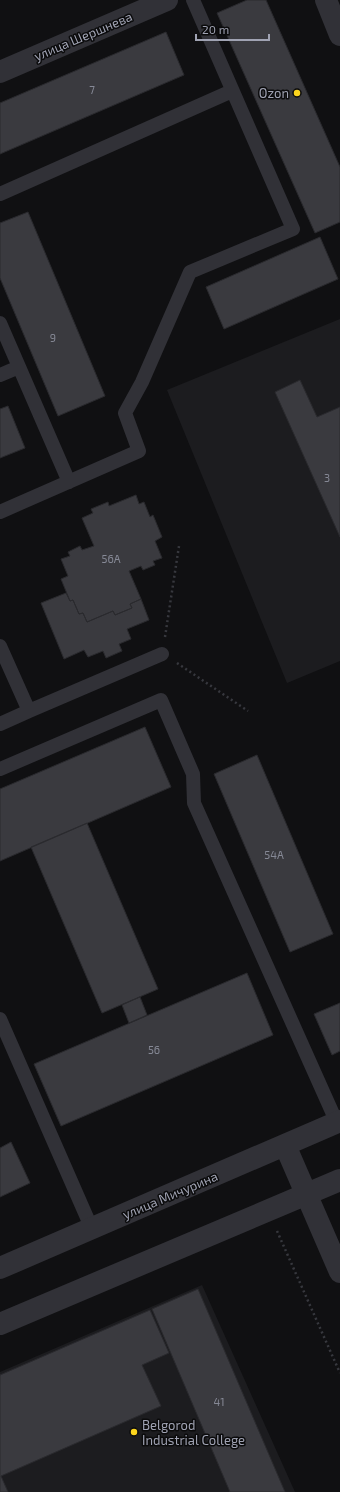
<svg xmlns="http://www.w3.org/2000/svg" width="340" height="1492" font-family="'Exo 2',sans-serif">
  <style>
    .built { fill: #1c1c1f }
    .building { fill: #3a3a3f; stroke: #2a2a2e }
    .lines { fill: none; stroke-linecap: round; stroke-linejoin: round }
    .path { stroke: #37383e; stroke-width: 2.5; stroke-dasharray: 2 3; stroke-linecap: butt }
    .service { stroke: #313137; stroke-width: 14 }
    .minor { stroke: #313137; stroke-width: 22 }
    .poi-dot { fill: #fdd51d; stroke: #0b0b0c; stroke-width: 1.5 }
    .labels { text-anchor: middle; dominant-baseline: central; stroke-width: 3; stroke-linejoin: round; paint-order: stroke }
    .number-label { font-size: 11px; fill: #868996 }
    .street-label { font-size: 13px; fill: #a0a3b3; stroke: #0b0b0c }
    .poi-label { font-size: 13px; fill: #a0a3b3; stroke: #0b0b0c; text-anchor: end }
  </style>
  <rect width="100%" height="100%" fill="#101012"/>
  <path class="built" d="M 340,319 L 340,661 L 287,683 L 167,390 Z
    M 202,1285 L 295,1492 L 0,1492 L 0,1372 Z"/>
  <path class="building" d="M 247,0 L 266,0 L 340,167 L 340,222 L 315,233 L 217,13 Z
    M 166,32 L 184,75 L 0,154 L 0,103 Z
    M 28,212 L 105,396 L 58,416 L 0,278 L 0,223 Z
    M 320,237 L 338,279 L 224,329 L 206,287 Z
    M 300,380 L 317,417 L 340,407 L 340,537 L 275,392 Z
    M 8,406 L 25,448 L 0,458 L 0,409 Z
    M 136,495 L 139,504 L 144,502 L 150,517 L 153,515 L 162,537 L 155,541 L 162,558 L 153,561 L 155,565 L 143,570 L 141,566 L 129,571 L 141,599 L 130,604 L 132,608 L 115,615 L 113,611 L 87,622 L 83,613 L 79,614 L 73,600 L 70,601 L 61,579 L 68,576 L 61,559 L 70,556 L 68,552 L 80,546 L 82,550 L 94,546 L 82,518 L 93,513 L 91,509 L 108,502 L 109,506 Z
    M 66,593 L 70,601 L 73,600 L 79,614 L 83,613 L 87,622 L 113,611 L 115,615 L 132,608 L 130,604 L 141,599 L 149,620 L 127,629 L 131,639 L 119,644 L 122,651 L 106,658 L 103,651 L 88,657 L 84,650 L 64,659 L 41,603 Z
    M 145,727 L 171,787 L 0,861 L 0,789 Z
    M 257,755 L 333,934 L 290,952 L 214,774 Z
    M 87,823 L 158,989 L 102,1013 L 31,847 Z
    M 247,973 L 273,1035 L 61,1126 L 34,1064 Z
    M 140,997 L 147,1015 L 129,1023 L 122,1005 Z
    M 340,1003 L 340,1051 L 332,1055 L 314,1014 Z
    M 11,1142 L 30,1183 L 0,1197 L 0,1148 Z
    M 198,1289 L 285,1492 L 230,1492 L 152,1309 Z
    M 150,1310 L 169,1353 L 142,1365 L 161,1406 L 1,1476 L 8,1492 L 0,1492 L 0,1375 Z"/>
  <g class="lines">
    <path class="path" d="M 165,637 L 179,546
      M 177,663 L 248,711
      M 277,1231 L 340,1373"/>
    <path class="service" d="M 0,194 L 232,91
      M 0,323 L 69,482
      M 0,375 L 19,367
      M 0,512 L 139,451 L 125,413 L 142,382 L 190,272 L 293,229 L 193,0
      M 0,646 L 29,711 L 0,724
      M 29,711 L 162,654
      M 0,769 L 161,700 L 193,774 L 194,803 L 337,1123
      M 0,1019 L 92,1229"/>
    <path class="minor" d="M 326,0 L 340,35
      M 0,72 L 167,0
      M 285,1145 L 340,1272
      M 0,1268 L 340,1121
      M 0,1324 L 340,1180"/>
  </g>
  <g class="poi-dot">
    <circle cx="297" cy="93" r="4"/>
    <circle cx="134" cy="1432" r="4"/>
  </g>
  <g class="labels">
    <g class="number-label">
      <text x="92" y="89">7</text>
      <text x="53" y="337">9</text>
      <text x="327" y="477">3</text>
      <text x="111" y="558">56А</text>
      <text x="274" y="854">54А</text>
      <text x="154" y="1049">56</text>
      <text x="219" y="1401">41</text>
    </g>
    <g class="street-label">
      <text transform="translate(83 36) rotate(-23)">улица Шершнева</text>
      <text transform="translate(170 1195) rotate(-23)">улица Мичурина</text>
    </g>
    <g class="poi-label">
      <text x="289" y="93">Ozon</text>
      <text x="142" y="1425" text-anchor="start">Belgorod<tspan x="142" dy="15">Industrial College</tspan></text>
    </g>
  </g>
  <path d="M196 34v6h73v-6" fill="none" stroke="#a0a3b3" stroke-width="2"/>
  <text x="202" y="34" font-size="12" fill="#a0a3b3" stroke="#0b0b0c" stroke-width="3" paint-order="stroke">20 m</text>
</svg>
